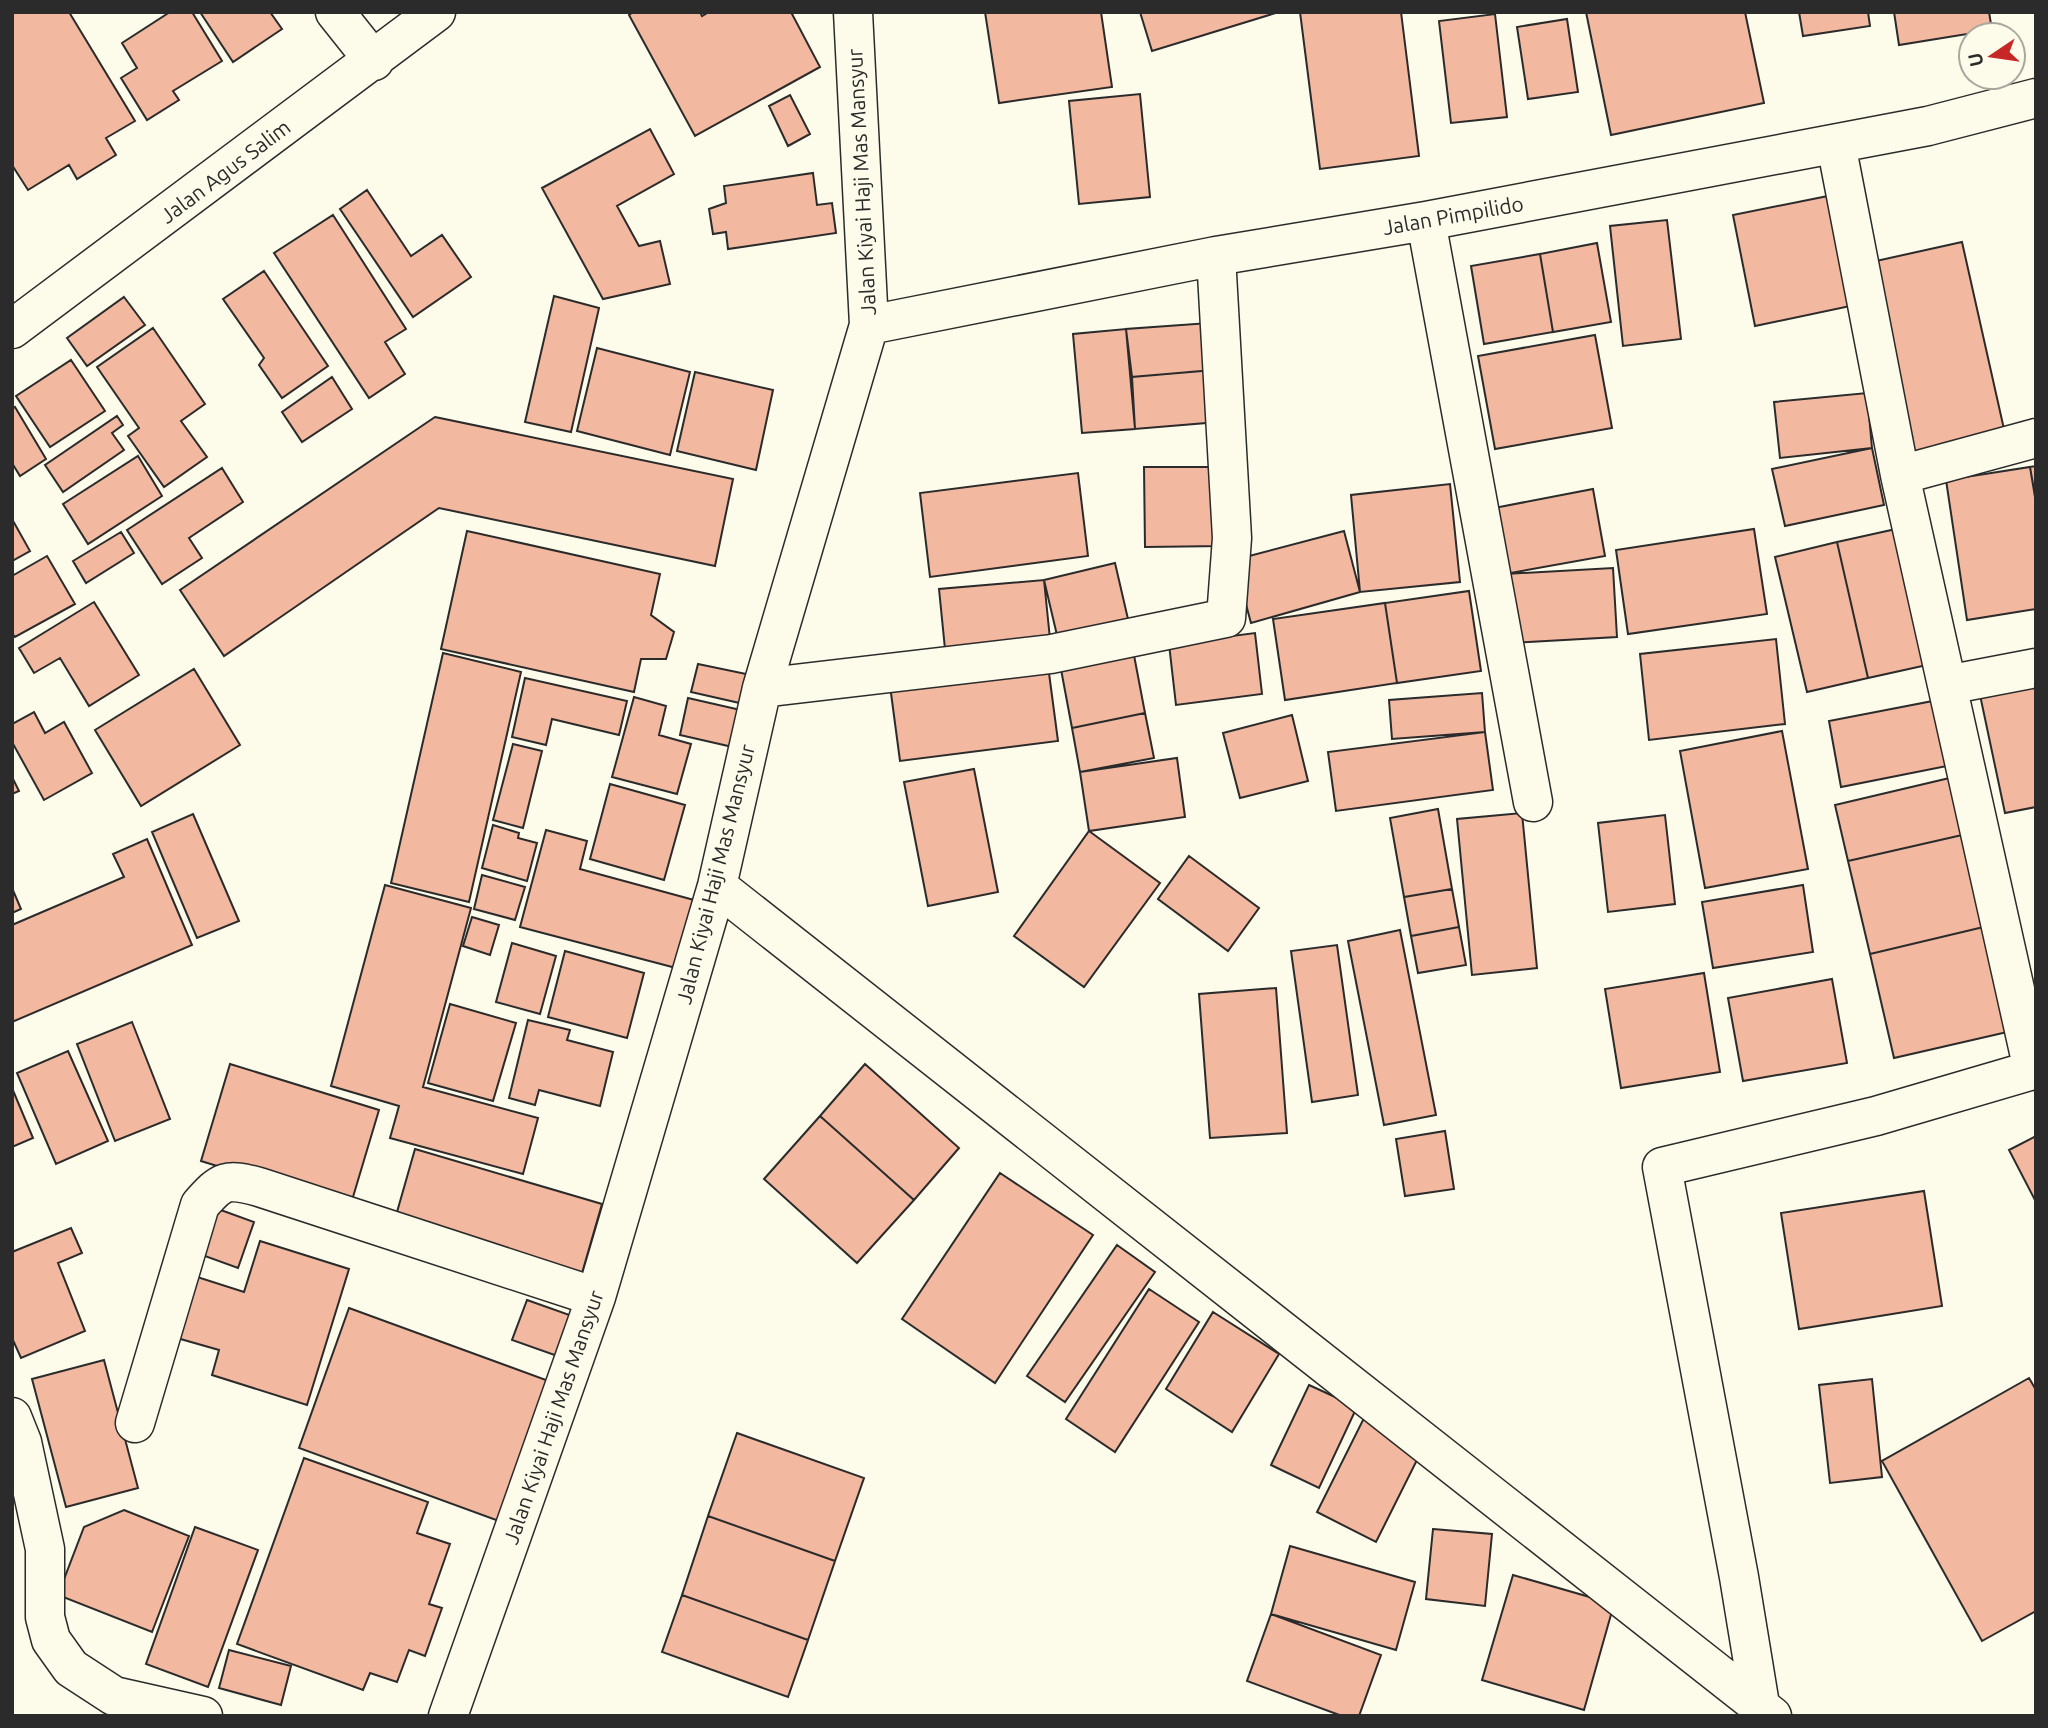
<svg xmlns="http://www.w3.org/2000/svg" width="2048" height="1728" font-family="Ubuntu,sans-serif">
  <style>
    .building { fill: #f2b8a0; stroke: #2b2b2b; stroke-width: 2 }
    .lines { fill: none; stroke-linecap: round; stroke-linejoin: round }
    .minor-casing { stroke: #2b2b2b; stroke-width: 41 }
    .minor { stroke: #fdfbea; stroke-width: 38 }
    .labels { text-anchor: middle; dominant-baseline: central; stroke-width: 5; stroke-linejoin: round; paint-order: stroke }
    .street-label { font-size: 21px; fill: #2b2b2b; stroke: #fdfbea }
  </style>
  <rect width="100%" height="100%" fill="#fdfbea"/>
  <path class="building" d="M 12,12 L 69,12 L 135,121 L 106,138 L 116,155 L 77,179 L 69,165 L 28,190 L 12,165 Z
    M 170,12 L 192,12 L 222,61 L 173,91 L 179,100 L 147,120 L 121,78 L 137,68 L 122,43 Z
    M 200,12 L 270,12 L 282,29 L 233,62 Z
    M 633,12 L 700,12 L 702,16 L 709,12 L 791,12 L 820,67 L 695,136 L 629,15 Z
    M 985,12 L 1101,12 L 1112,87 L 999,103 Z
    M 1140,12 L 1279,12 L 1152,51 Z
    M 1300,12 L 1401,12 L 1419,156 L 1320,169 Z
    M 1586,12 L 1745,12 L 1764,103 L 1611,135 Z
    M 1799,12 L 1868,12 L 1870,26 L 1803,36 Z
    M 1894,12 L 1989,12 L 1992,30 L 1899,45 Z
    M 1495,14 L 1507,117 L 1451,123 L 1439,21 Z
    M 1567,19 L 1578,92 L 1528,99 L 1517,27 Z
    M 1140,94 L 1150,197 L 1079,204 L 1069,101 Z
    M 790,95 L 810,134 L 788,146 L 769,106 Z
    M 650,129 L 674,174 L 617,206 L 639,246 L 660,241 L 670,284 L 603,299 L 542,188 Z
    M 813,173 L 817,205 L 832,203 L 836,233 L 728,249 L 726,232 L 713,234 L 709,209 L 726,203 L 724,186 Z
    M 367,190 L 411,256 L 442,235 L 471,277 L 413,317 L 340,209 Z
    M 1833,195 L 1855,305 L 1755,326 L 1733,215 Z
    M 333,215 L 406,329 L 385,342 L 405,374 L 369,398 L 274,253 Z
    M 1667,220 L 1681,339 L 1623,346 L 1610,226 Z
    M 1962,242 L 2006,438 L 1911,459 L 1867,263 Z
    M 1597,243 L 1611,322 L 1553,332 L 1540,254 Z
    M 1540,254 L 1553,332 L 1484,344 L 1471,266 Z
    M 264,271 L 328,366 L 282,398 L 259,365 L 264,358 L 223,299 Z
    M 554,296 L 599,308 L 571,432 L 525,422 Z
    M 124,297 L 145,325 L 87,366 L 67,338 Z
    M 1209,323 L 1213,370 L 1132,377 L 1126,329 Z
    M 153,328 L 205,404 L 181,421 L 207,457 L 164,487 L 128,436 L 139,428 L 97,367 Z
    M 1126,329 L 1135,429 L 1082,433 L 1073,334 Z
    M 1595,335 L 1612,428 L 1495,449 L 1478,356 Z
    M 597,348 L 690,372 L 670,455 L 577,431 Z
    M 71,360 L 105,411 L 50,447 L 16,396 Z
    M 1213,370 L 1218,422 L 1135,429 L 1132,377 Z
    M 695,372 L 773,390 L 756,470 L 677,451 Z
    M 332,377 L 352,409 L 302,442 L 282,412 Z
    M 1867,393 L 1872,448 L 1780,458 L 1774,402 Z
    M 15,407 L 46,459 L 20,476 L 12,463 L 12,409 Z
    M 117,416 L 123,425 L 112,433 L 124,450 L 63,492 L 45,465 Z
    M 435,417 L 733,479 L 715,566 L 439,508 L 224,656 L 180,590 Z
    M 1872,448 L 1884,505 L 1785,526 L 1772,469 Z
    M 138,456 L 162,496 L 88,544 L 63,504 Z
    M 2036,466 L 2036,501 L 2030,467 Z
    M 1144,467 L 1222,467 L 1223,546 L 1145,547 Z
    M 2030,467 L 2036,503 L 2036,609 L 1967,620 L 1946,480 Z
    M 222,468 L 243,502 L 189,538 L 202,558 L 162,584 L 127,530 Z
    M 1078,473 L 1088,556 L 930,577 L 920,493 Z
    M 1450,484 L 1460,582 L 1360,592 L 1351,495 Z
    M 1593,489 L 1605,556 L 1505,574 L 1494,508 Z
    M 12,519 L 30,551 L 12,561 Z
    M 1905,527 L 1936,663 L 1868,678 L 1837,542 Z
    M 1754,529 L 1767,614 L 1628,634 L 1616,550 Z
    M 467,531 L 660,574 L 651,615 L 674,632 L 666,659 L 641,659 L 634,692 L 441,649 Z
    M 1344,531 L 1360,592 L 1251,623 L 1234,560 Z
    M 121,532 L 134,553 L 86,583 L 73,561 Z
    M 1837,542 L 1868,678 L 1807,692 L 1775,557 Z
    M 47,556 L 75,604 L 15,637 L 12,633 L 12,576 Z
    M 1115,563 L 1131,632 L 1060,648 L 1044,580 Z
    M 1613,568 L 1617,637 L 1509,643 L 1505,574 Z
    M 1044,580 L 1050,639 L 945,649 L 939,589 Z
    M 1469,591 L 1481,671 L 1397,683 L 1385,603 Z
    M 94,602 L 139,675 L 89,706 L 60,658 L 34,673 L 19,648 Z
    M 1385,603 L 1397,683 L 1285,700 L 1273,619 Z
    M 1255,633 L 1262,694 L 1176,705 L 1169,644 Z
    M 1776,639 L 1785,724 L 1649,740 L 1640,654 Z
    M 1133,650 L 1145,713 L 1072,728 L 1060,664 Z
    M 443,653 L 521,672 L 469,902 L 391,883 Z
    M 1047,658 L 1058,741 L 900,761 L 889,678 Z
    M 698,664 L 751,675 L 744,704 L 691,692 Z
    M 194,669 L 240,745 L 141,806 L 95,730 Z
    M 525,678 L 627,701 L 619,735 L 552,719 L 546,745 L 512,737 Z
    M 2036,684 L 2036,807 L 2005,813 L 1980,695 Z
    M 1482,693 L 1485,732 L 1392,739 L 1389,700 Z
    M 634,697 L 666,706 L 659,735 L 691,744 L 677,794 L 612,777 Z
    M 688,698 L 745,711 L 737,748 L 680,735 Z
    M 1938,700 L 1952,765 L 1841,787 L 1829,721 Z
    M 34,712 L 45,733 L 64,722 L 92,773 L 44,800 L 12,742 L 12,724 Z
    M 1145,713 L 1154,758 L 1080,772 L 1072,728 Z
    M 1292,715 L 1308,781 L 1240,798 L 1223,733 Z
    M 1782,731 L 1808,869 L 1705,888 L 1680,751 Z
    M 1485,732 L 1493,790 L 1336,811 L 1328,752 Z
    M 513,744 L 542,751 L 523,828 L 493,820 Z
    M 1177,758 L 1185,817 L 1089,831 L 1080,772 Z
    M 974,769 L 998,892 L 928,906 L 904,782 Z
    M 1958,776 L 1971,833 L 1848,861 L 1835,805 Z
    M 12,777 L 19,791 L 12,794 Z
    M 610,784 L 685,805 L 664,880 L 590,859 Z
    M 1438,809 L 1452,889 L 1404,897 L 1390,818 Z
    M 1522,813 L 1537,968 L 1472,975 L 1457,819 Z
    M 193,814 L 239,921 L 197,938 L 152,832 Z
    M 1665,815 L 1675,904 L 1608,912 L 1598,823 Z
    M 493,825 L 519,833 L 518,838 L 537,843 L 527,881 L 482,868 Z
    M 546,830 L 587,841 L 580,869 L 694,900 L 676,968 L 520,927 Z
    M 1089,831 L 1160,883 L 1084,987 L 1014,936 Z
    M 1971,833 L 1992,925 L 1870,954 L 1848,861 Z
    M 147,839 L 192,945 L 12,1022 L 12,925 L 124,877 L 113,854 Z
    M 1189,856 L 1259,908 L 1228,951 L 1158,899 Z
    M 482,875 L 525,887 L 515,920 L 474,909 Z
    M 385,885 L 471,908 L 423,1087 L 538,1118 L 523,1174 L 390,1138 L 399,1106 L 331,1086 Z
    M 1803,885 L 1813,952 L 1713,968 L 1702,902 Z
    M 12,888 L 21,909 L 12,913 Z
    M 1452,889 L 1459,927 L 1411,936 L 1404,897 Z
    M 472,917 L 499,925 L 490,955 L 463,946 Z
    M 1992,925 L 2016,1030 L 1894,1058 L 1870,954 Z
    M 1459,927 L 1466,965 L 1418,973 L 1411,936 Z
    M 1400,930 L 1436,1115 L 1384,1125 L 1348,941 Z
    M 512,943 L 556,956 L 540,1014 L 496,1002 Z
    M 1337,945 L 1358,1095 L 1312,1102 L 1291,951 Z
    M 565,951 L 644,973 L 627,1038 L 548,1017 Z
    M 1704,973 L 1720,1072 L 1621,1088 L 1605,989 Z
    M 1832,979 L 1847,1063 L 1743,1081 L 1728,998 Z
    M 1276,988 L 1287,1133 L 1210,1138 L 1199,994 Z
    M 450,1004 L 516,1023 L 493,1101 L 428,1083 Z
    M 528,1020 L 570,1030 L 567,1040 L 613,1052 L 600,1106 L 539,1090 L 535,1105 L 509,1098 Z
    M 132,1022 L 170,1119 L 115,1141 L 77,1044 Z
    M 68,1051 L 108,1141 L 56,1164 L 17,1073 Z
    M 230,1064 L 379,1110 L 350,1207 L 201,1161 Z
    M 865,1064 L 959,1148 L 914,1200 L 820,1116 Z
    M 12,1088 L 33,1138 L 12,1147 Z
    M 820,1116 L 914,1200 L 857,1263 L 764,1179 Z
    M 1445,1131 L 1454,1189 L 1405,1196 L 1396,1139 Z
    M 2036,1136 L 2036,1202 L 2009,1150 Z
    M 415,1149 L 602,1204 L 580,1280 L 393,1226 Z
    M 1000,1173 L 1093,1235 L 995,1383 L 902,1319 Z
    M 1924,1191 L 1942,1306 L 1799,1329 L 1781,1213 Z
    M 218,1209 L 254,1222 L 238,1268 L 202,1255 Z
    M 71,1228 L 82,1253 L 58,1263 L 85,1331 L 21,1358 L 12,1338 L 12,1252 Z
    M 260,1241 L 349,1269 L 307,1405 L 212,1375 L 219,1350 L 170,1336 L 188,1274 L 244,1292 Z
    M 1117,1245 L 1155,1272 L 1065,1402 L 1027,1376 Z
    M 1149,1289 L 1199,1322 L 1115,1452 L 1066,1419 Z
    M 527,1300 L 578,1318 L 563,1358 L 512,1340 Z
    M 349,1308 L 557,1384 L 507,1524 L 299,1448 Z
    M 1213,1312 L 1279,1354 L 1232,1432 L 1166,1389 Z
    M 104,1360 L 138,1488 L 66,1507 L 32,1379 Z
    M 2029,1378 L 2036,1390 L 2036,1611 L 1982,1641 L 1882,1461 Z
    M 1872,1379 L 1882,1477 L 1830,1483 L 1819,1385 Z
    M 1309,1385 L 1357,1407 L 1319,1488 L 1271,1465 Z
    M 1365,1416 L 1424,1446 L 1376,1542 L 1317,1512 Z
    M 737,1433 L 864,1478 L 835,1561 L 708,1516 Z
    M 304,1458 L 428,1502 L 417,1533 L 450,1544 L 429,1604 L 442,1608 L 425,1656 L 409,1650 L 397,1682 L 370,1673 L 363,1690 L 237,1644 Z
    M 124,1510 L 189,1536 L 152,1632 L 58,1595 L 84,1527 Z
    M 708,1516 L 835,1561 L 808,1640 L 682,1595 Z
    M 195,1527 L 258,1550 L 208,1687 L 146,1664 Z
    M 1433,1529 L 1492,1534 L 1485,1606 L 1426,1599 Z
    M 1290,1546 L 1415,1582 L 1396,1650 L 1271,1614 Z
    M 1513,1575 L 1614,1604 L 1584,1710 L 1482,1680 Z
    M 682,1595 L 808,1640 L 788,1697 L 662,1652 Z
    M 1271,1614 L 1381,1655 L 1359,1716 L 1342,1716 L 1247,1681 Z
    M 229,1650 L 291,1666 L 281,1705 L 219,1688 Z"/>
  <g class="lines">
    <g class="minor-casing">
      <path id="minor" d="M 335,12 L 374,61
        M 1836,144 L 1900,475 L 2036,438
        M 1426,221 L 1533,802
        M 869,325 L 1216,256 L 1426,221 L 1928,126 L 2036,98
        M 12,329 L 436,12
        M 1900,475 L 1947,685
        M 2036,668 L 1947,685 L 2033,1070 L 2036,1069
        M 762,688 L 1051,654 L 1226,618 L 1232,538 L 1216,256
        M 717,886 L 1772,1716
        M 12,1417 L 22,1442 L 45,1549 L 45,1617 L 51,1640 L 71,1668 L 114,1696 L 203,1716
        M 135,1423 L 200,1205 C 222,1180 226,1178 259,1187 L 596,1297
        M 1760,1705 L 1739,1577 L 1662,1167 L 1876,1116 L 2033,1070
        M 448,1716 L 596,1297 L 717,886 L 762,688 L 869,325 L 853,12"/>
    </g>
    <use href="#minor" class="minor"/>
  </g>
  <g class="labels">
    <g class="street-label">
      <text transform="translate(225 171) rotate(-37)">Jalan Agus Salim</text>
      <text transform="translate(861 182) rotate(-93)">Jalan Kiyai Haji Mas Mansyur</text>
      <text transform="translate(1453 215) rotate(-10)">Jalan Pimpilido</text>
      <text transform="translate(715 874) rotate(-76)">Jalan Kiyai Haji Mas Mansyur</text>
      <text transform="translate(553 1417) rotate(-71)">Jalan Kiyai Haji Mas Mansyur</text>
    </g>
  </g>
  <rect width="2048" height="1728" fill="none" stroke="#2b2b2b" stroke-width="28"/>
  <g transform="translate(1992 56) rotate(257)"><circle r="33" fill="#fdfbea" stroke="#a9a89e" stroke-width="2"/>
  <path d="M0-5L12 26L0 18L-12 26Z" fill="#c62828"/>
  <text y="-10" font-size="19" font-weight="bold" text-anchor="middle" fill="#2b2b2b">U</text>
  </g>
</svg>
